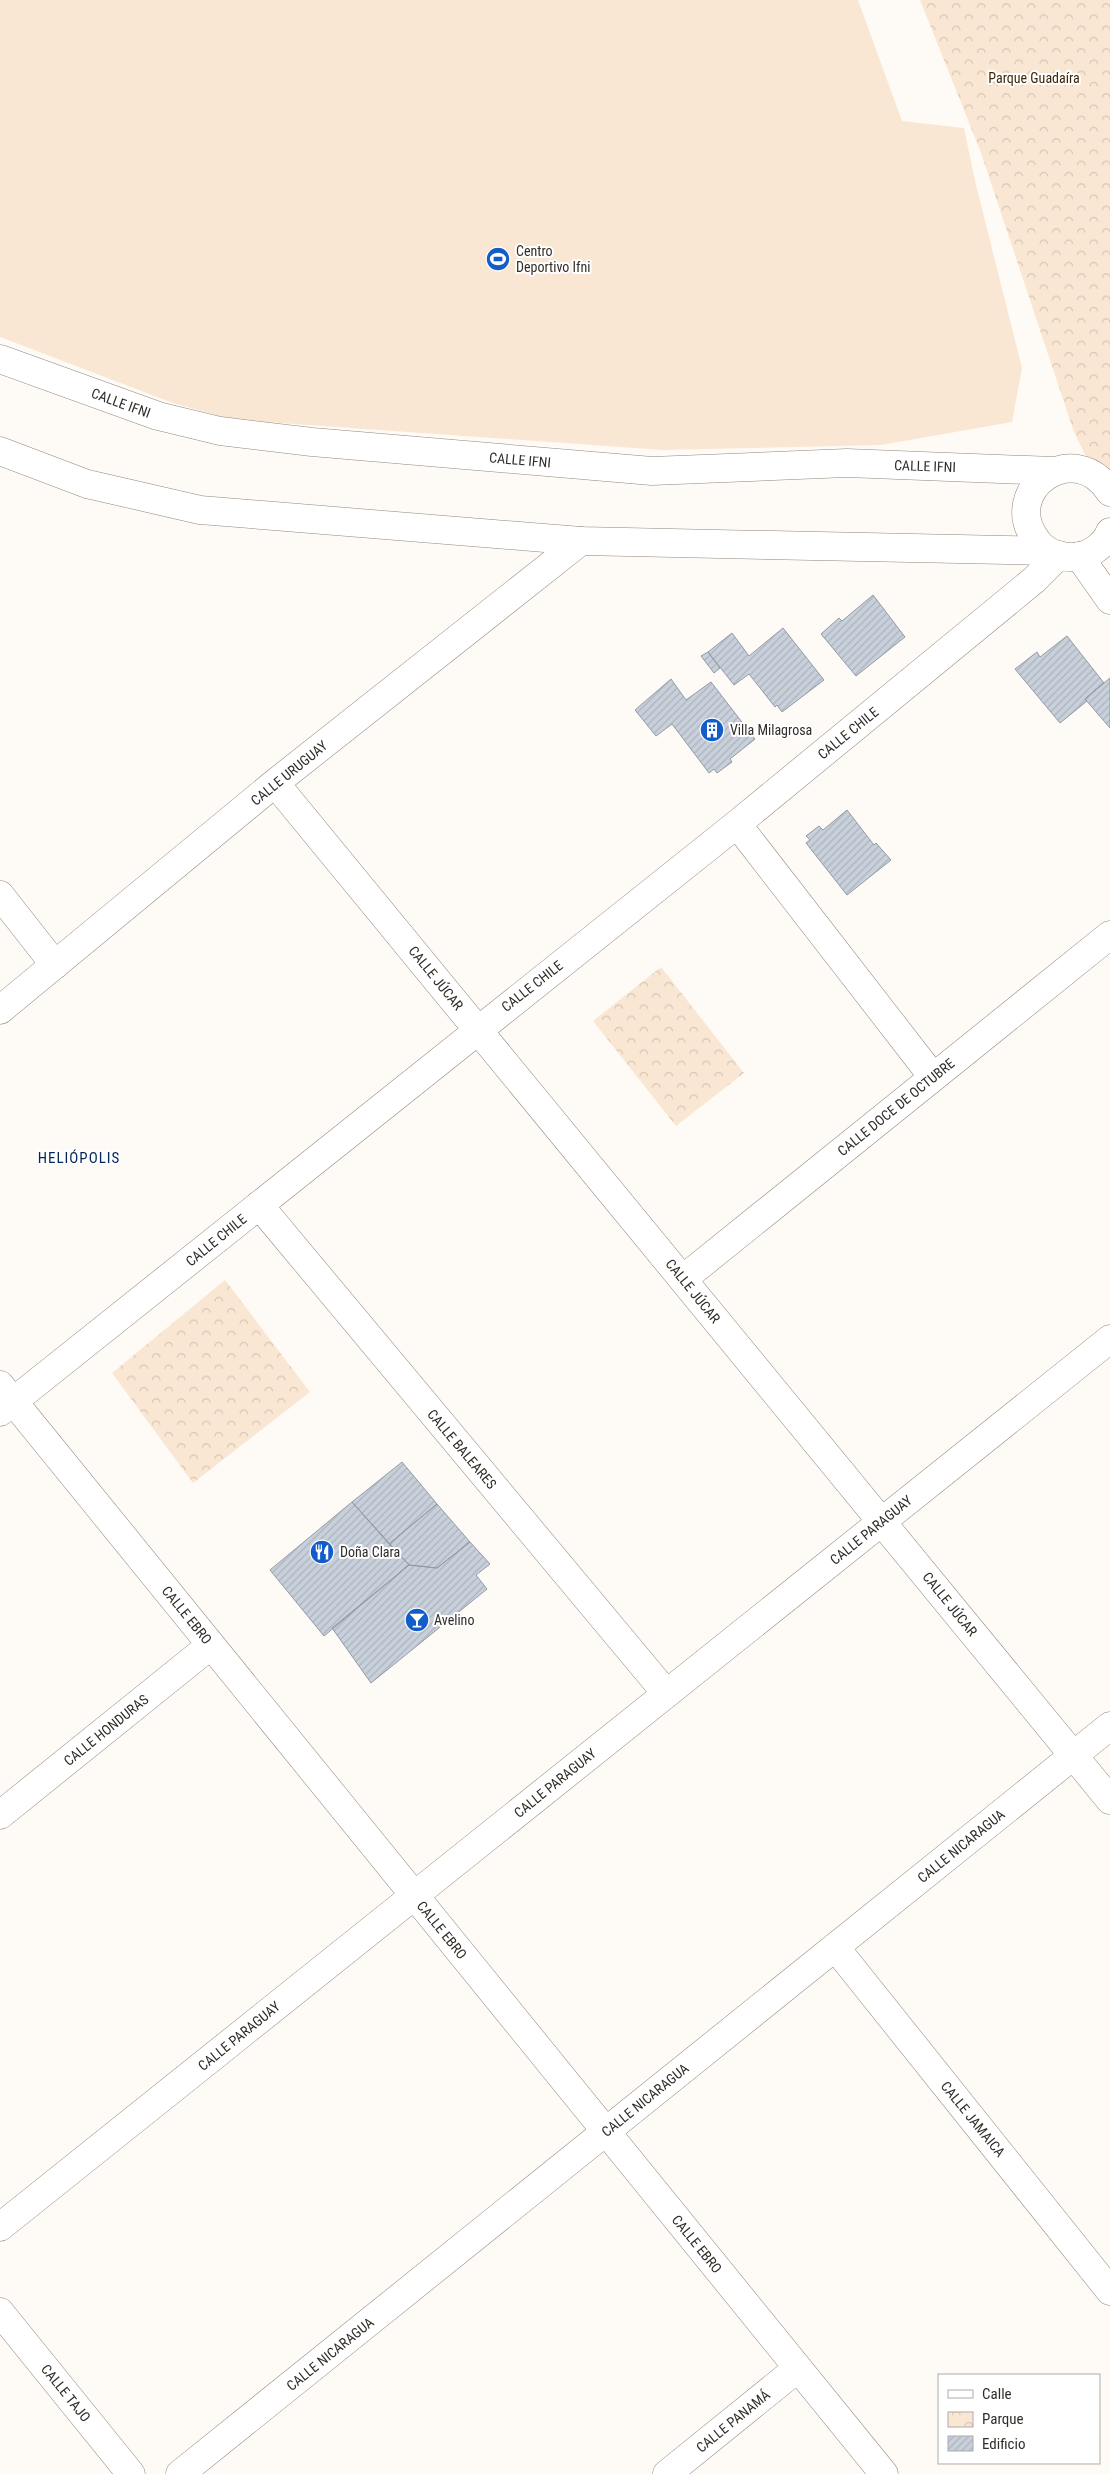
<svg xmlns="http://www.w3.org/2000/svg" width="1110" height="2474" font-family="'Roboto Condensed',sans-serif">
  <style>
    .grass { fill: #fae7d3 }
    .park { fill: url(#park-crowns) }
    .building { fill: url(#building-hatch); stroke: #939aa5 }
    .lines { fill: none; stroke-linecap: round; stroke-linejoin: round }
    .minor-casing { stroke: #91887e; stroke-width: 29 }
    .secondary-casing { stroke: #91887e; stroke-width: 29 }
    .minor { stroke: #fff; stroke-width: 28 }
    .secondary { stroke: #fff; stroke-width: 28 }
    .labels { text-anchor: middle; dominant-baseline: central; stroke-width: 4; stroke-linejoin: round; paint-order: stroke }
    .park-label { font-size: 14px; fill: #3c2609; stroke: #fff }
    .poi-label { font-size: 14px; fill: #312d29; stroke: #fff; text-anchor: start }
    .street-label { font-size: 14px; fill: #312d29; stroke: #fff }
    .neighbourhood-label { font-size: 15px; letter-spacing: 1px; fill: #04275a; stroke: #fff }
  </style>
  <defs>
    <pattern id="park-crowns" width="20" height="18" patternUnits="userSpaceOnUse" patternTransform="scale(1.25)"><rect width="20" height="18" fill="#fae7d3"/><path d="M2 6a3 3 0 1 1 6 0M12 15a3 3 0 1 1 6 0" fill="none" stroke="#d7c6b5"/></pattern>
    <pattern id="building-hatch" width="6" height="6" patternUnits="userSpaceOnUse" patternTransform="scale(1.25)"><rect width="6" height="6" fill="#c8d0db"/><path d="M-1 1l2-2M0 6l6-6M5 7l2-2" fill="none" stroke="#acb3bc"/></pattern>
  </defs>
  <rect width="100%" height="100%" fill="#fefaf6"/>
  <path class="grass" d="M 0,0 L 858,0 L 902,121 L 964,128 L 975,181 L 1022,368 L 1012,422 L 881,445 L 663,450 L 266,422 L 223,417 L 173,403 L 0,337 Z"/>
  <path class="park" d="M 920,0 L 1110,0 L 1110,506 L 1074,432 L 980,150 Z
    M 661,967 L 744,1073 L 676,1126 L 593,1021 Z
    M 225,1280 L 310,1392 L 193,1483 L 112,1373 Z"/>
  <path class="building" d="M 873,595 L 905,637 L 856,676 L 821,634 L 839,618 L 842,621 Z
    M 783,628 L 824,680 L 782,712 L 777,705 L 775,707 L 749,674 L 734,685 L 708,652 L 732,633 L 749,656 Z
    M 1067,636 L 1104,683 L 1085,699 L 1087,701 L 1060,723 L 1015,669 L 1037,652 L 1040,657 Z
    M 708,652 L 720,668 L 714,673 L 701,656 Z
    M 1110,678 L 1110,728 L 1085,699 Z
    M 671,679 L 686,700 L 711,682 L 755,739 L 730,759 L 732,762 L 717,773 L 714,769 L 709,773 L 672,724 L 656,736 L 635,710 Z
    M 847,810 L 874,845 L 876,843 L 891,860 L 847,895 L 806,843 L 810,840 L 806,836 L 819,826 L 823,830 Z
    M 402,1462 L 437,1504 L 389,1544 L 352,1502 Z
    M 352,1502 L 409,1565 L 324,1636 L 270,1570 Z
    M 437,1504 L 470,1542 L 437,1568 L 409,1565 L 389,1544 Z
    M 470,1542 L 490,1564 L 476,1575 L 487,1589 L 371,1683 L 332,1628 L 409,1565 L 437,1568 Z"/>
  <g class="lines">
    <g class="minor-casing">
      <path id="minor" d="M 1079,556 L 1110,600
        M 275,783 L 1110,1800
        M 737,824 L 933,1077
        M 0,895 L 55,965
        M 0,1010 L 275,783 L 581,541
        M 259,1205 L 666,1693
        M 683,1279 L 1110,935
        M 0,1385 L 884,2474
        M 0,1412 L 737,824 L 1034,580 L 1059,555
        M 0,1815 L 211,1645
        M 835,1947 L 1110,2291
        M 0,2227 L 1110,1339
        M 0,2312 L 131,2474
        M 180,2474 L 1110,1726
        M 667,2474 L 798,2368"/>
    </g>
    <g class="secondary-casing">
      <path id="secondary" d="M 0,359 L 158,416 L 220,431 L 312,442 L 652,471 L 847,463 L 1053,471
        M 0,451 L 87,484 L 200,510 L 581,541 L 1048,551
        M 1110,492 C 1074,436 998,491 1037,541 C 1045,552 1060,558 1074,557 C 1089,556 1104,546 1110,532"/>
    </g>
    <use href="#minor" class="minor"/>
    <use href="#secondary" class="secondary"/>
  </g>
  <defs>
    <g id="stadium-disc" transform="scale(1.25)"><circle r="9.5" fill="#135dc8" stroke="#fff"/><path d="M0-5a6.5 5 0 1 0 0 10a6.5 5 0 1 0 0-10ZM-3.5-1.8h7v3.6h-7Z" fill="#fff"/></g>
    <g id="building-disc" transform="scale(1.25)"><circle r="9.5" fill="#135dc8" stroke="#fff"/><path d="M-4-6H4V6H1V3H-1V6H-4ZM-2.5-4.3h1.7v1.8h-1.7ZM.8-4.3h1.7v1.8H.8ZM-2.5-1h1.7V.8h-1.7ZM.8-1h1.7V.8H.8Z" fill="#fff"/></g>
    <g id="restaurant-disc" transform="scale(1.25)"><circle r="9.5" fill="#135dc8" stroke="#fff"/><path d="M-5-6h1v4h1v-4h1v4h1v-4h1v5L-1.5 .5V6h-2V.5L-5-1ZM5-6V6H3V1.5H1.5Q1.5-4 5-6Z" fill="#fff"/></g>
    <g id="bar-disc" transform="scale(1.25)"><circle r="9.5" fill="#135dc8" stroke="#fff"/><path d="M-6-5H6L.8 .8V4.5H3.5V6h-7V4.5H-.8V.8Z" fill="#fff"/></g>
  </defs>
  <g fill-rule="evenodd">
    <use href="#stadium-disc" x="498" y="259"/>
    <use href="#building-disc" x="712" y="730"/>
    <use href="#restaurant-disc" x="322" y="1552"/>
    <use href="#bar-disc" x="417" y="1620"/>
  </g>
  <g class="labels">
    <g class="park-label">
      <text x="1034" y="78">Parque Guadaíra</text>
    </g>
    <g class="poi-label">
      <text x="516" y="251">Centro<tspan x="516" dy="16">Deportivo Ifni</tspan></text>
      <text x="730" y="730">Villa Milagrosa</text>
      <text x="340" y="1552">Doña Clara</text>
      <text x="434" y="1620">Avelino</text>
    </g>
    <g class="street-label">
      <text transform="translate(121 403) rotate(20)">CALLE IFNI</text>
      <text transform="translate(520 460) rotate(5)">CALLE IFNI</text>
      <text transform="translate(925 466) rotate(2)">CALLE IFNI</text>
      <text transform="translate(848 733) rotate(-39)">CALLE CHILE</text>
      <text transform="translate(289 773) rotate(-39)">CALLE URUGUAY</text>
      <text transform="translate(436 978) rotate(51)">CALLE JÚCAR</text>
      <text transform="translate(532 986) rotate(-38)">CALLE CHILE</text>
      <text transform="translate(896 1107) rotate(-39)">CALLE DOCE DE OCTUBRE</text>
      <text transform="translate(216 1240) rotate(-39)">CALLE CHILE</text>
      <text transform="translate(693 1291) rotate(51)">CALLE JÚCAR</text>
      <text transform="translate(462 1449) rotate(50)">CALLE BALEARES</text>
      <text transform="translate(871 1530) rotate(-39)">CALLE PARAGUAY</text>
      <text transform="translate(950 1604) rotate(51)">CALLE JÚCAR</text>
      <text transform="translate(187 1615) rotate(51)">CALLE EBRO</text>
      <text transform="translate(106 1730) rotate(-39)">CALLE HONDURAS</text>
      <text transform="translate(555 1783) rotate(-39)">CALLE PARAGUAY</text>
      <text transform="translate(961 1846) rotate(-39)">CALLE NICARAGUA</text>
      <text transform="translate(442 1930) rotate(51)">CALLE EBRO</text>
      <text transform="translate(239 2036) rotate(-39)">CALLE PARAGUAY</text>
      <text transform="translate(645 2100) rotate(-39)">CALLE NICARAGUA</text>
      <text transform="translate(973 2119) rotate(51)">CALLE JAMAICA</text>
      <text transform="translate(697 2244) rotate(51)">CALLE EBRO</text>
      <text transform="translate(330 2354) rotate(-39)">CALLE NICARAGUA</text>
      <text transform="translate(66 2393) rotate(51)">CALLE TAJO</text>
      <text transform="translate(733 2421) rotate(-39)">CALLE PANAMÁ</text>
    </g>
    <g class="neighbourhood-label">
      <text x="79" y="1158">HELIÓPOLIS</text>
    </g>
  </g>
  <rect x="938" y="2374" width="162" height="90" fill="#ffffff" stroke="#adaba9"/>
  <rect x="948" y="2390" width="25" height="8" fill="#ffffff" stroke="#adaba9"/>
  <text x="982" y="2399" font-size="15" fill="#312d29">Calle</text>
  <rect x="948" y="2412" width="25" height="15" fill="url(#park-crowns)" stroke="#adaba9"/>
  <text x="982" y="2424" font-size="15" fill="#312d29">Parque</text>
  <rect x="948" y="2436" width="25" height="15" fill="url(#building-hatch)" stroke="#adaba9"/>
  <text x="982" y="2449" font-size="15" fill="#312d29">Edificio</text>
</svg>
